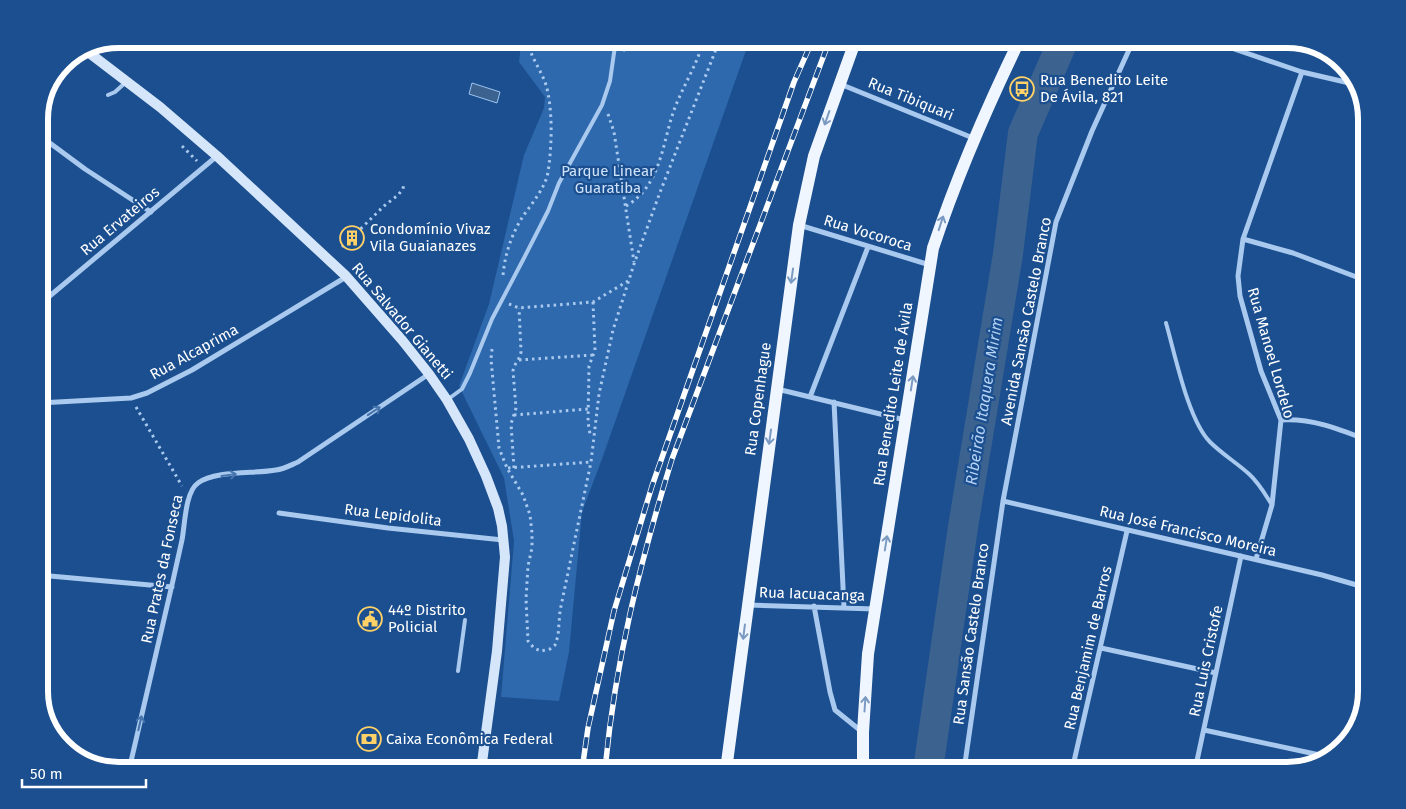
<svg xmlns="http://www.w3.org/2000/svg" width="1406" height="809" font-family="'Fira Sans',sans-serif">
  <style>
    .green { fill: #2e69ad }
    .water { fill: #3c6290; stroke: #9cc4f0 }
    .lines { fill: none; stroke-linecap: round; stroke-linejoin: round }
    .river { stroke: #3c6290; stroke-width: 30 }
    .path { stroke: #a9c9ee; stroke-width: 3; stroke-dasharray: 2.5 4; stroke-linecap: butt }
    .service { stroke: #a9c9ee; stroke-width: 4 }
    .minor { stroke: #a9c9ee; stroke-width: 5 }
    .secondary { stroke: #d6e6fa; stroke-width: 10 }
    .primary { stroke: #f0f6ff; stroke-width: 12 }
    .rail-casing { stroke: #fff; stroke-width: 5.5 }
    .rail { stroke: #1b4f8f; stroke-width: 4; stroke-dasharray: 11; stroke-linecap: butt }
    .oneway { stroke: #7b9ac1 }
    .oneway2 { stroke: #4674ac }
    .labels { text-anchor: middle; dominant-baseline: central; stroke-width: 4.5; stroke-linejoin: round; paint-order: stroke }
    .poi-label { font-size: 15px; fill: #fff; stroke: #1b4f8f; text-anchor: start }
    .street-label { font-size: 15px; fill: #fff; stroke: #1b4f8f }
    .park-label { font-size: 15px; fill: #cfe3fa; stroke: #1b4f8f }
    .water-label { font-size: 16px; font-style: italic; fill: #b5d3f5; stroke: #1b4f8f }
    .rim { fill: none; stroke: #fff; stroke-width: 6 }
  </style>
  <rect width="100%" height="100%" fill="#1b4f8f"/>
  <path class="green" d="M 524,39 L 750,39 L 602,459 L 582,512 L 569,652 L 559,701 L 501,697 L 514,541 L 504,478 L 459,386 L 489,304 L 524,155 L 544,108 L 545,97 L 519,62 L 521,44 Z"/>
  <path class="water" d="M 472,83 L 500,92 L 497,103 L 469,94 Z"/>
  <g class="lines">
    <path class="river" d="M 928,770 L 963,527 L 1008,254 L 1023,133 L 1064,39"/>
    <path class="path" d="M 623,51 L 635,39
      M 608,114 L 614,132 L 634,262
      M 182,146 L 197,161
      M 626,206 C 661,186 662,144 674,110 C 683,86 698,63 704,39
      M 342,247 L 384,206 L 398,195 L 403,189 L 404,183
      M 503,275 C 505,255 510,239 520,221 C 529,206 545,190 548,172 C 552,147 553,109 546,85 C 541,69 529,56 528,39
      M 593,302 L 595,350 L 589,366 L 588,422 L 590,434 L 593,435
      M 509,304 L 519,308 L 593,302 L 628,281
      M 492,349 L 491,359 L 499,448 L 507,468 L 523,495 L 530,515 L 532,533 L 532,548 L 528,566 L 526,599 L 528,641 L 534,648 L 541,651 L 550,649 L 555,645 L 558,636 L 560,611 L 591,462 L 599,394 L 613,330 L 634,264 L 659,195 L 720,39
      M 519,360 L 593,355
      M 136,407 L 182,486
      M 514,415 L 588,409
      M 508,468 L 591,462
      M 514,468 L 511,424 L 516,408 L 513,371 C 514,363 521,359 521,351 L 519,308"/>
    <path class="service" d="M 59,69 L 62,76
      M 108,95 L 115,92 L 126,82
      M 1166,323 C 1175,354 1188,420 1210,442 C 1222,454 1237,463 1249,474 C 1259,483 1265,494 1272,505
      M 447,400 L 462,389 L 470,373 L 492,319 L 524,258 L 548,211 L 559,183 L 602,105 L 610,81 L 616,39
      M 458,671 L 465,620"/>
    <path class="minor" d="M 1205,39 L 1302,72 L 1358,85
      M 840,84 L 973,138
      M 39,135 L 85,169 L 151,212
      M 799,225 L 930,265
      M 1243,239 L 1293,253 L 1367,281
      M 39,305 L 217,156
      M 777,389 L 905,420
      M 810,397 L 868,247
      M 834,402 L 844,607
      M 39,403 L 131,398 L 147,393 L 192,370 L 346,277
      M 1281,420 C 1312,418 1339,429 1367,440
      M 1003,501 L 1322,575 L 1367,588
      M 279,513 L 388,528 L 503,540
      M 1256,559 L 1272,505 L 1281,420 L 1261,371 L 1240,296 L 1238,276 L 1243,239 L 1302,72
      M 39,575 L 172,587
      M 748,605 L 875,609
      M 814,606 L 830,692 L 835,710 L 861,731
      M 1101,648 L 1216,673
      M 1204,730 L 1329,757
      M 1352,735 L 1367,669
      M 129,770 C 147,694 165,617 182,540 C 185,525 185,492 198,483 C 215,470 255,474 276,470 C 284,469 291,465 298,462 L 429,374
      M 964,770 L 1003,501 L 1056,222 L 1092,131 L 1134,39
      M 1072,770 L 1127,531
      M 1195,770 L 1241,556"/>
    <path class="secondary" d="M 88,52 L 160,107 L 217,156 L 346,276 L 402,340 L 429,374 L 447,400 L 469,439 L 486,476 L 498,508 L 502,526 L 505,557 L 497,651 L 481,770"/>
    <path class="primary" d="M 726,770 L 799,225 L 814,156 L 856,39
      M 863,770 L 863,732 L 868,654 L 933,248 C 957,176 987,107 1020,39"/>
    <g class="rail-casing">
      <path id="rail" d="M 582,770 L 588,728 L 614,611 L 652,486 L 794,82 L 813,39
        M 605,770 C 615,661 640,563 672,459 L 830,39"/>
    </g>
    <use href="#rail" class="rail"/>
  </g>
  <defs><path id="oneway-shaft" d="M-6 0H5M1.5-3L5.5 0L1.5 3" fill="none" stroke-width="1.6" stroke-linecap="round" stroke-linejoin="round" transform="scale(1.25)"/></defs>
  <g class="oneway">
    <use href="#oneway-shaft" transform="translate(827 118) rotate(109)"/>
    <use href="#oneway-shaft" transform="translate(941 223) rotate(-72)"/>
    <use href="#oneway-shaft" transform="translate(792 276) rotate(98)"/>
    <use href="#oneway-shaft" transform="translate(912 383) rotate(-81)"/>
    <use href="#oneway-shaft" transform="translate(770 437) rotate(98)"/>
    <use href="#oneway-shaft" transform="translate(886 543) rotate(-81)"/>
    <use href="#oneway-shaft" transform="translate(744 632) rotate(97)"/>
    <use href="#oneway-shaft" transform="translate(865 704) rotate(-86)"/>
  </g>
  <g class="oneway2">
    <use href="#oneway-shaft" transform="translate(374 411) rotate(-34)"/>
    <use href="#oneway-shaft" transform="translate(229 475) rotate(-8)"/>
    <use href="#oneway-shaft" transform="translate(140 723) rotate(-77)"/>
  </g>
  <defs>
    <g id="bus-ring" transform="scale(1.25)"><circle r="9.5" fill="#1b4f8f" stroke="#ffd166" stroke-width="1.5"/><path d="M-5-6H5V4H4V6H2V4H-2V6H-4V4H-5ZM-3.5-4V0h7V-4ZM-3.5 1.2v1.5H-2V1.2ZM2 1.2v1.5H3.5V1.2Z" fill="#ffd166"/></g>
    <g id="building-ring" transform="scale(1.25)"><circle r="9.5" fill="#1b4f8f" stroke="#ffd166" stroke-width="1.5"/><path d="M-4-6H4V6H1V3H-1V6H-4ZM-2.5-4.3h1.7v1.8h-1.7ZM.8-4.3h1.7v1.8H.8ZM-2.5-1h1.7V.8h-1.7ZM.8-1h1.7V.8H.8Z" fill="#ffd166"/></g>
    <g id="civic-ring" transform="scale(1.25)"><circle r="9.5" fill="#1b4f8f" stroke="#ffd166" stroke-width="1.5"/><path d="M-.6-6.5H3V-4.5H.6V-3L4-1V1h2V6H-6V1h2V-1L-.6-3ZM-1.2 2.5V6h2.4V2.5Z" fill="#ffd166"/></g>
    <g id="bank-ring" transform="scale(1.25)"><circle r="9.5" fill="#1b4f8f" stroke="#ffd166" stroke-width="1.5"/><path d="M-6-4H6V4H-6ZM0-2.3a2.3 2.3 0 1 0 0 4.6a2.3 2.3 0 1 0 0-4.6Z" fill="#ffd166"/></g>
  </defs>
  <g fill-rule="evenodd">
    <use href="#bus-ring" x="1022" y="89"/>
    <use href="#building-ring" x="352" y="238"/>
    <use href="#civic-ring" x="370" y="619"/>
    <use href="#bank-ring" x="369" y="739"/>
  </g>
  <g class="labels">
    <g class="poi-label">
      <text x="1040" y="80">Rua Benedito Leite<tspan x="1040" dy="17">De Ávila, 821</tspan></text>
      <text x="370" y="229">Condomínio Vivaz<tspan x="370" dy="17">Vila Guaianazes</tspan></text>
      <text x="388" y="610">44º Distrito<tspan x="388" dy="17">Policial</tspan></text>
      <text x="386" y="739">Caixa Econômica Federal</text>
    </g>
    <g class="street-label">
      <text transform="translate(911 99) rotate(22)">Rua Tibiquari</text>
      <text transform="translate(120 221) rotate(-40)">Rua Ervateiros</text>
      <text transform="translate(868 233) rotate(17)">Rua Vocoroca</text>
      <text transform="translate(402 321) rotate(50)">Rua Salvador Gianetti</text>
      <text transform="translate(1026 321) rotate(-79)">Avenida Sansão Castelo Branco</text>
      <text transform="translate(194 352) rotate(-29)">Rua Alcaprima</text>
      <text transform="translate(1271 353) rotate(74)">Rua Manoel Lordelo</text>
      <text transform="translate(893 394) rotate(-81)">Rua Benedito Leite de Ávila</text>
      <text transform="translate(758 399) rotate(-82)">Rua Copenhague</text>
      <text transform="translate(393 515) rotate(7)">Rua Lepidolita</text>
      <text transform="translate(1188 531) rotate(13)">Rua José Francisco Moreira</text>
      <text transform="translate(162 569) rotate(-78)">Rua Prates da Fonseca</text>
      <text transform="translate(812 594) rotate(2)">Rua Iacuacanga</text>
      <text transform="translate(971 634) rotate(-82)">Rua Sansão Castelo Branco</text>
      <text transform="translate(1088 648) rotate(-77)">Rua Benjamim de Barros</text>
      <text transform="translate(1206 661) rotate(-78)">Rua Luis Cristofe</text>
    </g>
    <g class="park-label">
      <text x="608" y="171">Parque Linear<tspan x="608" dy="17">Guaratiba</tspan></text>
    </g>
    <g class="water-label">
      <text transform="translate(984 401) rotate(-81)">Ribeirão Itaquera Mirim</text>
    </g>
  </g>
  <path d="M0 0H1406V809H0ZM119 48H1287A71 71 0 0 1 1358 119V691A71 71 0 0 1 1287 762H119A71 71 0 0 1 48 691V119A71 71 0 0 1 119 48Z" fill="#1b4f8f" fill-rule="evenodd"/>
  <path class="rim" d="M119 48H1287A71 71 0 0 1 1358 119V691A71 71 0 0 1 1287 762H119A71 71 0 0 1 48 691V119A71 71 0 0 1 119 48Z"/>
  <path d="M22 779v8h124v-8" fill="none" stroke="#ffffff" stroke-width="2.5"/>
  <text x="30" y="779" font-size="15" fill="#ffffff" stroke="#1b4f8f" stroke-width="4" paint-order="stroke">50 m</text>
</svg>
